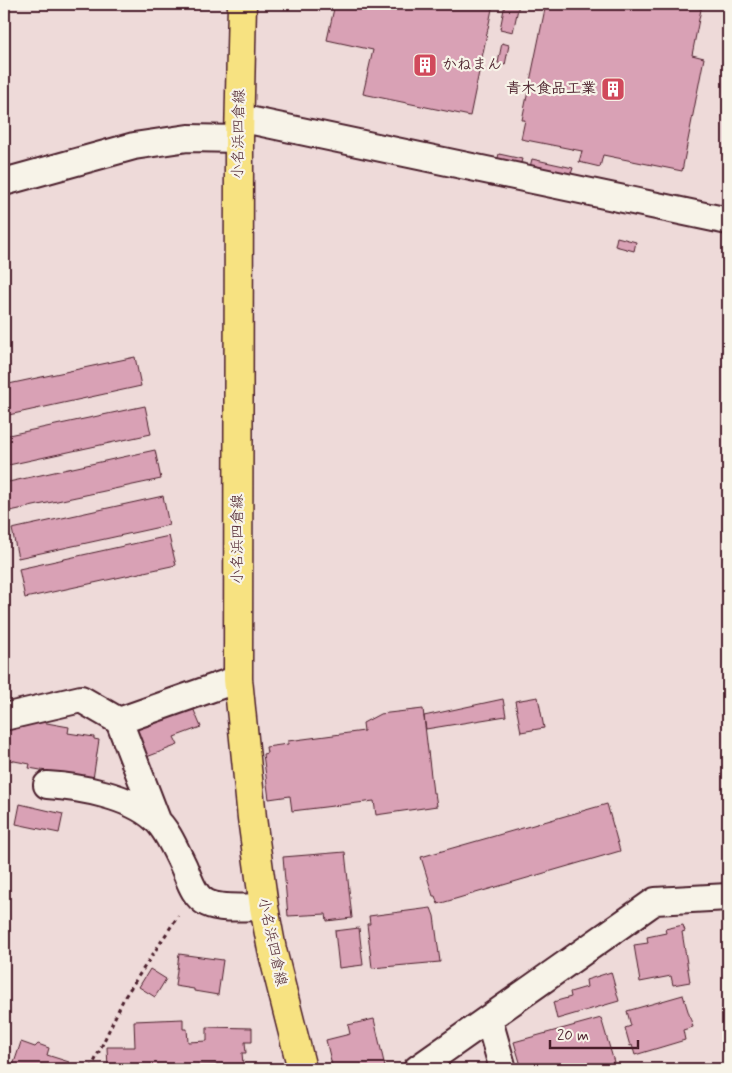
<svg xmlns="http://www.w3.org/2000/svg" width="732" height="1073" font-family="Mynerve,'Klee One',sans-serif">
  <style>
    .building { fill: #d9a1b5; stroke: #4a1f2b }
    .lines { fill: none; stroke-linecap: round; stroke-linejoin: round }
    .street-casing { stroke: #4a1f2b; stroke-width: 30 }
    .primary-casing { stroke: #4a1f2b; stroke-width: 31 }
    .path { stroke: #4a1f2b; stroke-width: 3; stroke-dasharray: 4 4; stroke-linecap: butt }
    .street { stroke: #f7f3e8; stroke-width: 26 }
    .primary { stroke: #f7e281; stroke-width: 28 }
    .labels { text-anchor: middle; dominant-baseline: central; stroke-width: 4.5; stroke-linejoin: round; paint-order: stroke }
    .poi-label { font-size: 15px; font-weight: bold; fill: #4a1f2b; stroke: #f7f3e8; text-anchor: start }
    .street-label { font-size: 15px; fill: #4a1f2b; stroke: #f7f3e8 }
  </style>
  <rect width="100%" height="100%" fill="#eedad9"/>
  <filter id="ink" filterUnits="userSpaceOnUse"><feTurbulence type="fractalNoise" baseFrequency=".02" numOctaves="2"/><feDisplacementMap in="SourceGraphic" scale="10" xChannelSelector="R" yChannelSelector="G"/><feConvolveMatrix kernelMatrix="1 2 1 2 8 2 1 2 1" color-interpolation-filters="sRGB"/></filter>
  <g filter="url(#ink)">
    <path class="building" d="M 335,4 L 493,4 L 470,116 L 363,94 L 373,50 L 327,40 Z
      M 505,4 L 519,4 L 513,32 L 500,29 Z
      M 546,4 L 702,4 L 692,55 L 704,58 L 682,171 L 603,155 L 600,167 L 579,162 L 582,151 L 521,139 L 525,120 L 522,120 Z
      M 502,43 L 509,45 L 505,65 L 498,63 Z
      M 499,154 L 522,159 L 520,166 L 497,161 Z
      M 532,159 L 573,168 L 570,177 L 530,167 Z
      M 617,237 L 636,242 L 634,251 L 615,246 Z
      M 135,357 L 141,386 L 4,416 L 4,385 Z
      M 145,406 L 151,434 L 4,466 L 4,436 Z
      M 155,450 L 161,479 L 10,511 L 4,483 Z
      M 163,496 L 169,525 L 18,558 L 12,529 Z
      M 169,536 L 176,565 L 25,598 L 19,569 Z
      M 538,697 L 544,728 L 521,732 L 515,701 Z
      M 503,699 L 506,716 L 426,729 L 424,716 Z
      M 190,701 L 201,727 L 174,737 L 178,745 L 144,758 L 126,724 Z
      M 423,709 L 433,793 L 435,793 L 437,806 L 376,815 L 374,801 L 292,811 L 290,796 L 269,799 L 263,754 L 267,753 L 266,747 L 288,744 L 288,741 L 364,731 L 363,723 L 380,714 Z
      M 13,717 L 69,727 L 68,733 L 94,737 L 94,739 L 99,740 L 93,779 L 29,768 L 30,764 L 4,759 L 4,723 Z
      M 20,804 L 63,814 L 59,833 L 16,824 Z
      M 607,804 L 620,851 L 438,904 L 435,896 L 433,896 L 421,857 Z
      M 345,852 L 352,918 L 327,921 L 326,914 L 288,916 L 283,857 Z
      M 431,908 L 434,916 L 440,962 L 372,968 L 367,924 L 370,924 L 369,916 Z
      M 683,925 L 685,931 L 682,932 L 690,982 L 673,985 L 671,976 L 640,982 L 634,945 L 648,943 L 647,937 L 666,933 L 665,929 Z
      M 359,928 L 363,965 L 339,968 L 335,931 Z
      M 179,954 L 223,960 L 218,995 L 194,991 L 194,989 L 175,986 Z
      M 150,969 L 166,979 L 155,997 L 139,987 Z
      M 611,972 L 619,1001 L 557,1019 L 553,1002 L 571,997 L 570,992 L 587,987 L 586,980 Z
      M 683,995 L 693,1027 L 683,1030 L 685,1040 L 635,1055 L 632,1045 L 630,1046 L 625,1028 L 631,1026 L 627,1011 Z
      M 601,1018 L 614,1062 L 593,1068 L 593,1069 L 522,1069 L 514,1042 Z
      M 183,1019 L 183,1029 L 187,1029 L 188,1042 L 207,1041 L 207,1027 L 252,1028 L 252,1042 L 245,1042 L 246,1053 L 242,1053 L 243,1064 L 170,1066 L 170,1069 L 108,1069 L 107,1047 L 135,1047 L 134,1021 Z
      M 374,1019 L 385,1067 L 377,1069 L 333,1069 L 326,1040 L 350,1034 L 348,1025 Z
      M 21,1042 L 35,1047 L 38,1044 L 49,1048 L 47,1055 L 69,1062 L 66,1069 L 12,1069 Z"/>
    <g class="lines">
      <g class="street-casing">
        <path id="street" d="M 239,118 L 728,221
          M 4,182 L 134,146 L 188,138 L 239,139
          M 4,717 L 81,699 L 119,721 L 238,679
          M 119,721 L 157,820
          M 47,785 C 80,787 130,796 155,819 C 167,829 176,851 183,865 C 189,878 193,896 207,903 C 221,910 248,907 264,907
          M 489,1020 L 503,1069
          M 417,1069 L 655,901 L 728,897"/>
      </g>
      <g class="primary-casing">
        <path id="primary" d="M 242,4 L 239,139 L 238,679 L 252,818 L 264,907 L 272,950 L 302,1069"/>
      </g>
      <path class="path" d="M 91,1069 L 124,998 L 178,916"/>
      <use href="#street" class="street"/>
      <use href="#primary" class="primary"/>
    </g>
  </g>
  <defs>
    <g id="building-square" transform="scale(1.25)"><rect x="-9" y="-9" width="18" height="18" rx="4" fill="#d1495b" stroke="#f7f3e8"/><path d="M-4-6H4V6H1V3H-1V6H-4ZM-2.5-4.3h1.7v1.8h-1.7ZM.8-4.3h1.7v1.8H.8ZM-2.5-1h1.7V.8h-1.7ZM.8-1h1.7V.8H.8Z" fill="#fff"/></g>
  </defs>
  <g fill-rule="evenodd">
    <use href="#building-square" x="425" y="65"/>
    <use href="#building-square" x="613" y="89"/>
  </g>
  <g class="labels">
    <g class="poi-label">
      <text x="442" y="65">かねまん</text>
      <text x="596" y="89" text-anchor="end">青木食品工業</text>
    </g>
    <g class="street-label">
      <text transform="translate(239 134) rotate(-89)">小名浜四倉線</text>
      <text transform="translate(238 539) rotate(-90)">小名浜四倉線</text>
      <text transform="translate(272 942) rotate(78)">小名浜四倉線</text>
    </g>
  </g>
  <rect width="732" height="1073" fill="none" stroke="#f7f3e8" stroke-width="20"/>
  <rect x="10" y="10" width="712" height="1053" fill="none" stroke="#4a1f2b" stroke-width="2" filter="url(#ink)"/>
  <path d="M550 1040v8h88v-8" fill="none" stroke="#4a1f2b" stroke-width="2.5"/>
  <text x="557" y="1040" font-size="15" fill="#4a1f2b" stroke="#f7f3e8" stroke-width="4" paint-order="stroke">20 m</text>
</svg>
